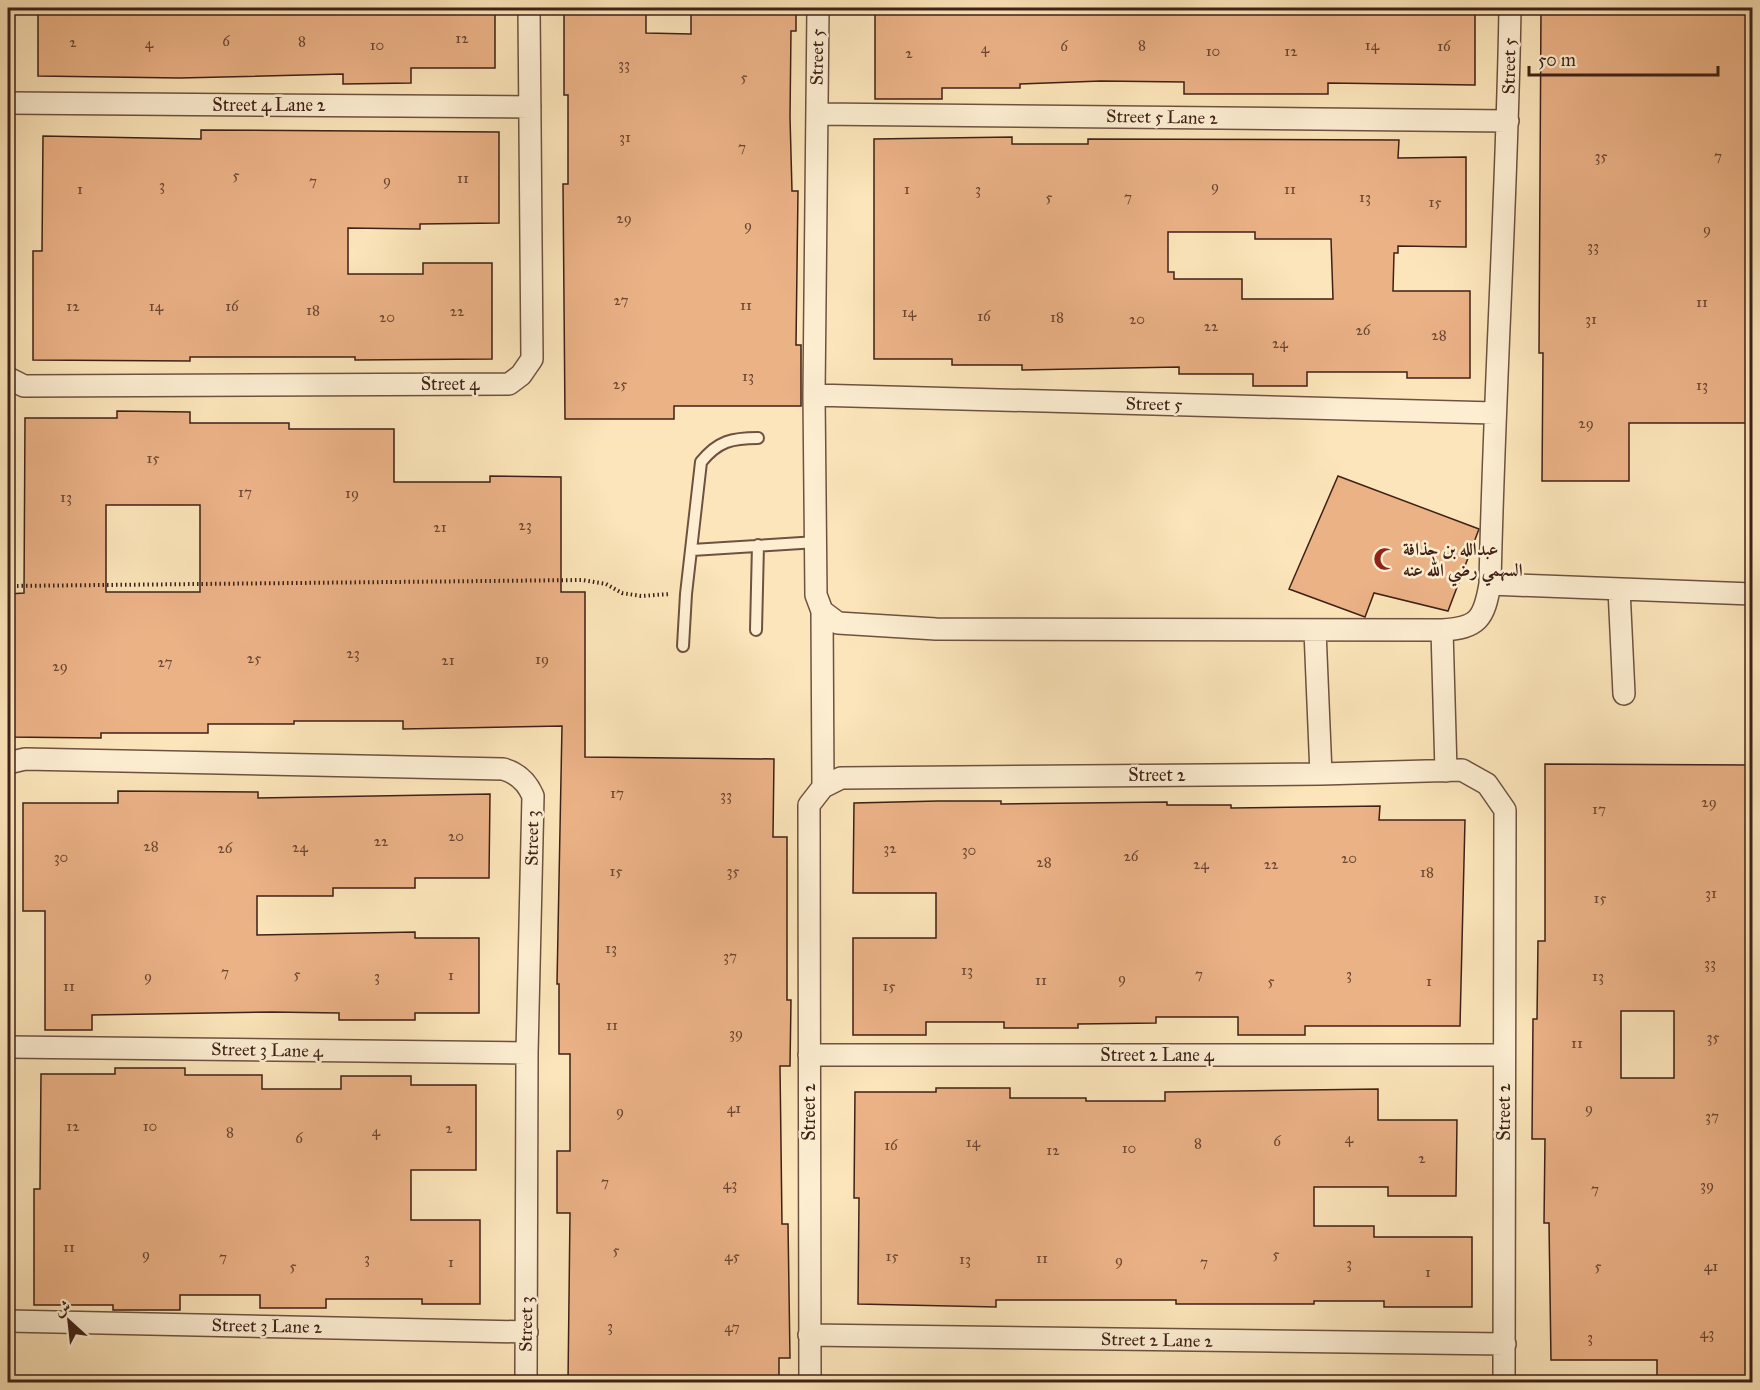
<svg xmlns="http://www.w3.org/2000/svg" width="1760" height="1390" font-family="'IM FELL Great Primer',Amiri,serif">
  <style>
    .building { fill: #ebb286; stroke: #3e2117; stroke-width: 1.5; fill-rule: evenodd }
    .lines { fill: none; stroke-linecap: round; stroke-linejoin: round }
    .lane-casing { stroke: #6e5240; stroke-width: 14 }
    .street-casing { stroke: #6e5240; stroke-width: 24 }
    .path { stroke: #3e2117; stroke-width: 4; stroke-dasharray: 1.5 3; stroke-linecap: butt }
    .lane { stroke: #fdeed2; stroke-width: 10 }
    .street { stroke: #fdeed2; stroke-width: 21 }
    .labels { text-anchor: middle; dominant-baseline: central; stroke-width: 5; stroke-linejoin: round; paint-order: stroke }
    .number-label { font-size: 15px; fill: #694533 }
    .street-label { font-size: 18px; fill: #3e2117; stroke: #fdeed2 }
    .poi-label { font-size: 18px; font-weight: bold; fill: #3e2117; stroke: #fdeed2; text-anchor: start }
  </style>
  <rect width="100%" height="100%" fill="#fce5ba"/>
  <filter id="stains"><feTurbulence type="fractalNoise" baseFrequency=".00333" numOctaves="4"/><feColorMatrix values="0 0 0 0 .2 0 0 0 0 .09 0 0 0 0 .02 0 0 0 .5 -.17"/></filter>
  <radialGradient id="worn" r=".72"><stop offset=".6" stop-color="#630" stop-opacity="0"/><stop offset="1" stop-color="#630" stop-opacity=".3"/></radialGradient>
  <path class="building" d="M 38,8 L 495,8 L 495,68 L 411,68 L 411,83 L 343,84 L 343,74 L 180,78 L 38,76 Z
    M 564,8 L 646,8 L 646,33 L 691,34 L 691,8 L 796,8 L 796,31 L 791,31 L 790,117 L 792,191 L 798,191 L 796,345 L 801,345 L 801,406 L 674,406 L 674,419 L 565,419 L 563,184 L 568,184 L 568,95 L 564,95 Z
    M 875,8 L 1475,8 L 1475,85 L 1328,83 L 1328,94 L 1184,94 L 1184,82 L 1101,81 L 1020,84 L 1020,88 L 942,88 L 942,99 L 875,99 Z
    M 1541,8 L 1752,8 L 1752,423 L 1629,423 L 1629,481 L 1542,481 L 1543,353 L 1539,353 Z
    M 201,130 L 499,132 L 499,223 L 420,224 L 420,229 L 348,228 L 348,274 L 423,274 L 423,263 L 492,263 L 492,359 L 355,360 L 355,357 L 190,357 L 190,361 L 33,360 L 33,251 L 42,251 L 43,136 L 201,139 Z
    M 1012,137 L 1012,144 L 1088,144 L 1088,139 L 1399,140 L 1398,158 L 1466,157 L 1466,247 L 1398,246 L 1398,253 L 1394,253 L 1393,291 L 1470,291 L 1470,378 L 1407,378 L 1407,372 L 1307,372 L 1307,386 L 1253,386 L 1253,374 L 1179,374 L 1179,367 L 1022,370 L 1022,365 L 952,365 L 952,359 L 874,359 L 874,139 ZM 1168,232 L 1255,232 L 1255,239 L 1331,239 L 1333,299 L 1242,299 L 1242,279 L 1174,279 L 1174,272 L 1168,272 Z
    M 117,411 L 190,412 L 190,423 L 289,423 L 289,429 L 394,429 L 394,482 L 490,482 L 490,476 L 561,477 L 561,592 L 585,592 L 585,757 L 774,759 L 773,837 L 787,837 L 787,1000 L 791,1000 L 790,1066 L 780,1066 L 782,1224 L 788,1224 L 790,1358 L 779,1358 L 779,1383 L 568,1383 L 570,1213 L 557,1213 L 557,1151 L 570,1151 L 570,1054 L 559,1054 L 559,984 L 557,984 L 562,726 L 403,729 L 403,721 L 294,721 L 294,724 L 208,724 L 208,733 L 101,733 L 101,738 L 8,737 L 8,594 L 24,593 L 25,418 L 117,418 ZM 106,505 L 200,505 L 200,592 L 106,592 Z
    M 1338,476 L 1479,529 L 1448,611 L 1374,593 L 1365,617 L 1289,589 Z
    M 1545,764 L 1752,765 L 1752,1383 L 1657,1383 L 1657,1360 L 1551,1360 L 1549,1223 L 1544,1223 L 1545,1139 L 1532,1139 L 1533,1019 L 1537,1019 L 1538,941 L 1545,941 ZM 1621,1011 L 1674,1011 L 1674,1078 L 1621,1078 Z
    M 118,791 L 258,792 L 258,798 L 490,794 L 489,878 L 415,878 L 415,888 L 333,888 L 333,896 L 257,896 L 257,935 L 415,932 L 415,938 L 479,938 L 479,1013 L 415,1013 L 415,1020 L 339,1020 L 339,1013 L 272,1012 L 92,1015 L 92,1030 L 45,1030 L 45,911 L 23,911 L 23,803 L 118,803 Z
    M 938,801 L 1001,801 L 1001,804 L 1167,802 L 1167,805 L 1231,805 L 1231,808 L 1380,806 L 1379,820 L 1465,820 L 1460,1026 L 1305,1026 L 1305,1035 L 1238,1035 L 1238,1017 L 1156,1017 L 1156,1023 L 1078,1024 L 1078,1028 L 1004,1028 L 1004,1022 L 926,1022 L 926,1035 L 853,1035 L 853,938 L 936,938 L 936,893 L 853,893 L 854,803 Z
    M 115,1068 L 185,1068 L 185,1075 L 262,1075 L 262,1089 L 341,1089 L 341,1076 L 411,1076 L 411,1085 L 476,1085 L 476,1170 L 411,1170 L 411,1220 L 480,1220 L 480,1304 L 422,1304 L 422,1299 L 326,1299 L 326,1308 L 260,1308 L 260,1295 L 180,1295 L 180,1310 L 113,1310 L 113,1305 L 34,1305 L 34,1189 L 40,1189 L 41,1074 L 115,1074 Z
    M 936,1088 L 1010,1088 L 1010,1098 L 1086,1098 L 1086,1101 L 1165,1101 L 1165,1092 L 1378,1089 L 1378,1120 L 1457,1120 L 1456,1196 L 1388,1196 L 1388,1187 L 1314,1187 L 1314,1226 L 1374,1226 L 1374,1237 L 1472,1237 L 1472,1307 L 1384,1307 L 1384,1301 L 1314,1301 L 1314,1304 L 1176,1304 L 1176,1300 L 996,1300 L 996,1307 L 858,1304 L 859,1198 L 854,1198 L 855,1092 L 936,1092 Z"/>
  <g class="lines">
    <g class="lane-casing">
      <path id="lane" d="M 692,550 L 817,542
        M 756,630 L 758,545
        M 683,646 L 686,594 L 701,462 C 718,441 732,438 758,438"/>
    </g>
    <g class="street-casing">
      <path id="street" d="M 818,8 L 814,395 L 816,595 L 822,611 L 823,787
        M 8,103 L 530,107
        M 817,114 L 1508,121
        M 8,378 L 24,386 L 509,384 L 521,375 L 532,359 L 529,8
        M 814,395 L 1494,413
        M 1490,584 L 1752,594
        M 1619,589 L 1624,694
        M 822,611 L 838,623 L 936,629 L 1442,630 C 1478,628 1484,619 1490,584 C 1494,392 1507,200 1510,8
        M 1442,630 L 1446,771
        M 1315,631 L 1321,774
        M 8,763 L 25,759 L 503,769 C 518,773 527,782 533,796 L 527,1053 L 526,1382
        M 8,1047 L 527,1053
        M 809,1055 L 1504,1055
        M 8,1321 L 527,1332
        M 809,1335 L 1505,1344
        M 810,1382 L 809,805 L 823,787 L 841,778 L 1321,774 L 1462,770 L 1487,784 L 1505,810 L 1504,1382"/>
    </g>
    <path class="path" d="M 8,586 L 583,580 L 606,584 L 622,593 L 641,596 L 670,594"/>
    <use href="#lane" class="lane"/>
    <use href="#street" class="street"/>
  </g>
  <defs>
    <g id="mosque-bare" transform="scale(1.8)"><path d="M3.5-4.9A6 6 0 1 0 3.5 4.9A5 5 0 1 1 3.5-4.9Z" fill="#8f2418" stroke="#fdeed2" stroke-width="2.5" paint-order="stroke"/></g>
  </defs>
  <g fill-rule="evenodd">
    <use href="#mosque-bare" x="1385" y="559"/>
  </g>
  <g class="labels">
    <g class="number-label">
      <text x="462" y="38">12</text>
      <text x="226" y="41">6</text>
      <text x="302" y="41">8</text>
      <text x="73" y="42">2</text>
      <text x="149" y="43">4</text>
      <text x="377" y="45">10</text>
      <text x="1142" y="45">8</text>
      <text x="1372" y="45">14</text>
      <text x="1064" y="46">6</text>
      <text x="1444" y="46">16</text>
      <text x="985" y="48">4</text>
      <text x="1213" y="51">10</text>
      <text x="1291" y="51">12</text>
      <text x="909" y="53">2</text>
      <text x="624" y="64">33</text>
      <text x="744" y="77">5</text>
      <text x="625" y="137">31</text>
      <text x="742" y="147">7</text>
      <text x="1601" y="156">35</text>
      <text x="1718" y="156">7</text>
      <text x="236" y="175">5</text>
      <text x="463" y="178">11</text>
      <text x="387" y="180">9</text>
      <text x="313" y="181">7</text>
      <text x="162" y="185">3</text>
      <text x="1215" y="186">9</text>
      <text x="80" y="189">1</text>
      <text x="907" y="189">1</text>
      <text x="978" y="189">3</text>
      <text x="1290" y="189">11</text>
      <text x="1049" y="197">5</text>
      <text x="1128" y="197">7</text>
      <text x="1365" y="197">13</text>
      <text x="1435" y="202">15</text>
      <text x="624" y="218">29</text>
      <text x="748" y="225">9</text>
      <text x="1707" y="229">9</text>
      <text x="1593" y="246">33</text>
      <text x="621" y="300">27</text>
      <text x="1702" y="302">11</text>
      <text x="746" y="305">11</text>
      <text x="73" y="306">12</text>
      <text x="156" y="306">14</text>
      <text x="232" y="306">16</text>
      <text x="313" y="310">18</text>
      <text x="457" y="311">22</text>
      <text x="909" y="312">14</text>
      <text x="984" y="316">16</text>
      <text x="387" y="317">20</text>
      <text x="1057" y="317">18</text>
      <text x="1137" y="319">20</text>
      <text x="1591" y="319">31</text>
      <text x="1211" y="326">22</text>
      <text x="1363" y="330">26</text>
      <text x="1439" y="335">28</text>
      <text x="1280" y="343">24</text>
      <text x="748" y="376">13</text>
      <text x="620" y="384">25</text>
      <text x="1702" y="385">13</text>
      <text x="1586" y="423">29</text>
      <text x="153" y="458">15</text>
      <text x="245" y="492">17</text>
      <text x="352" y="493">19</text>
      <text x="66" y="497">13</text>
      <text x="525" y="525">23</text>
      <text x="440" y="527">21</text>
      <text x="353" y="653">23</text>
      <text x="254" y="658">25</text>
      <text x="542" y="659">19</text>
      <text x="448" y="660">21</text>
      <text x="165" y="662">27</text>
      <text x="60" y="666">29</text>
      <text x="617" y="793">17</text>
      <text x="726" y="795">33</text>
      <text x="1709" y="802">29</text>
      <text x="1599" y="809">17</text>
      <text x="456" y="836">20</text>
      <text x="381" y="841">22</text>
      <text x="151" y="846">28</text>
      <text x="300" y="847">24</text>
      <text x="225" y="848">26</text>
      <text x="890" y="848">32</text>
      <text x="969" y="850">30</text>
      <text x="1131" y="856">26</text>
      <text x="61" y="857">30</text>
      <text x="1349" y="858">20</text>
      <text x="1044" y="862">28</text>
      <text x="1201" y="864">24</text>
      <text x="1271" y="864">22</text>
      <text x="616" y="871">15</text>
      <text x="733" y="871">35</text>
      <text x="1427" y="872">18</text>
      <text x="1711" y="893">31</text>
      <text x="1600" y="898">15</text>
      <text x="611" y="948">13</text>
      <text x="730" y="956">37</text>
      <text x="1710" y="963">33</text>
      <text x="967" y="970">13</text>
      <text x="225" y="972">7</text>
      <text x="297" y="974">5</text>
      <text x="1199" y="974">7</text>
      <text x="1349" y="974">3</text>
      <text x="451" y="975">1</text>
      <text x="148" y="976">9</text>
      <text x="377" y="976">3</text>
      <text x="1598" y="976">13</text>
      <text x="1122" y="978">9</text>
      <text x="1041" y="980">11</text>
      <text x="1271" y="981">5</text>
      <text x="1429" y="981">1</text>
      <text x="69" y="986">11</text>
      <text x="889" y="986">15</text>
      <text x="612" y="1025">11</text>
      <text x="736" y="1033">39</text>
      <text x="1713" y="1037">35</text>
      <text x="1577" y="1043">11</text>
      <text x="734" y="1108">41</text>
      <text x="1589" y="1108">9</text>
      <text x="620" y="1111">9</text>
      <text x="1712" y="1116">37</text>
      <text x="73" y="1126">12</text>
      <text x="150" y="1126">10</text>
      <text x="449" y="1128">2</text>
      <text x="376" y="1131">4</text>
      <text x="230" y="1132">8</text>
      <text x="299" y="1138">6</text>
      <text x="1349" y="1138">4</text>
      <text x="1277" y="1141">6</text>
      <text x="973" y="1142">14</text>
      <text x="1198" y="1143">8</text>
      <text x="891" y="1145">16</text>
      <text x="1129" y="1148">10</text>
      <text x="1053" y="1150">12</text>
      <text x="1422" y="1158">2</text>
      <text x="605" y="1182">7</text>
      <text x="730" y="1184">43</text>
      <text x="1707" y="1185">39</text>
      <text x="1595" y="1189">7</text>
      <text x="69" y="1247">11</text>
      <text x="616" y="1250">5</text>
      <text x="146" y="1254">9</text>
      <text x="1276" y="1254">5</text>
      <text x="732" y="1256">45</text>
      <text x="892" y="1256">15</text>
      <text x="223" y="1257">7</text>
      <text x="367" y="1258">3</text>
      <text x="1042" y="1258">11</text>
      <text x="965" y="1259">13</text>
      <text x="1119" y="1260">9</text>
      <text x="451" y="1262">1</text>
      <text x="1204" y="1262">7</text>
      <text x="1349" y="1263">3</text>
      <text x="293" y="1266">5</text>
      <text x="1598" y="1266">5</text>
      <text x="1711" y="1266">41</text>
      <text x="1428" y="1272">1</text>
      <text x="610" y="1326">3</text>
      <text x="732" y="1327">47</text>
      <text x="1707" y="1333">43</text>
      <text x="1590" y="1337">3</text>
    </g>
    <g class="street-label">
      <text transform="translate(817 57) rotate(-89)">Street 5</text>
      <text transform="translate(1509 66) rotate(-89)">Street 5</text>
      <text x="269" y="105">Street 4 Lane 2</text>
      <text transform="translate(1162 117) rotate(1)">Street 5 Lane 2</text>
      <text x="450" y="384">Street 4</text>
      <text transform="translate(1154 404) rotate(1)">Street 5</text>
      <text x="1157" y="775">Street 2</text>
      <text transform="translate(532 838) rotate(-89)">Street 3</text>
      <text transform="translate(267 1050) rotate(1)">Street 3 Lane 4</text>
      <text x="1157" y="1055">Street 2 Lane 4</text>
      <text transform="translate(809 1112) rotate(-90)">Street 2</text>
      <text transform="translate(1504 1112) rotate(-90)">Street 2</text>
      <text transform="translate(526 1324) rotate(-89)">Street 3</text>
      <text transform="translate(267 1326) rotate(1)">Street 3 Lane 2</text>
      <text transform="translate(1157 1340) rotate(1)">Street 2 Lane 2</text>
    </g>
    <g class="poi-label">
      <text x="1403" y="549">عبدالله بن حذافة<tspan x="1403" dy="21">السهمي رضي الله عنه</tspan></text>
    </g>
  </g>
  <rect width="1760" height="1390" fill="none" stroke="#fce5ba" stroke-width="30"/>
  <rect x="9" y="9" width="1742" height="1372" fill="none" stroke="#3e2117" stroke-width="3"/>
  <rect x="15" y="15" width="1730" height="1360" fill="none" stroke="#3e2117" stroke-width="1.5"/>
  <g transform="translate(69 1321) rotate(333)" stroke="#fdeed2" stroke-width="4.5" paint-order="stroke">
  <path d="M0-4.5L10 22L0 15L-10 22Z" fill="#3e2117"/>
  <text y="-9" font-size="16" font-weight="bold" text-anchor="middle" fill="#3e2117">ش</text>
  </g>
  <path d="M1529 66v9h189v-9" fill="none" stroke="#3e2117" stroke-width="3"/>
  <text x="1538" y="66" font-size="18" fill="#3e2117" stroke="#fdeed2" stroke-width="4.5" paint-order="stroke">50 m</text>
  <rect width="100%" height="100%" filter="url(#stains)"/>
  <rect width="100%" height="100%" fill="url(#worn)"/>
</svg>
